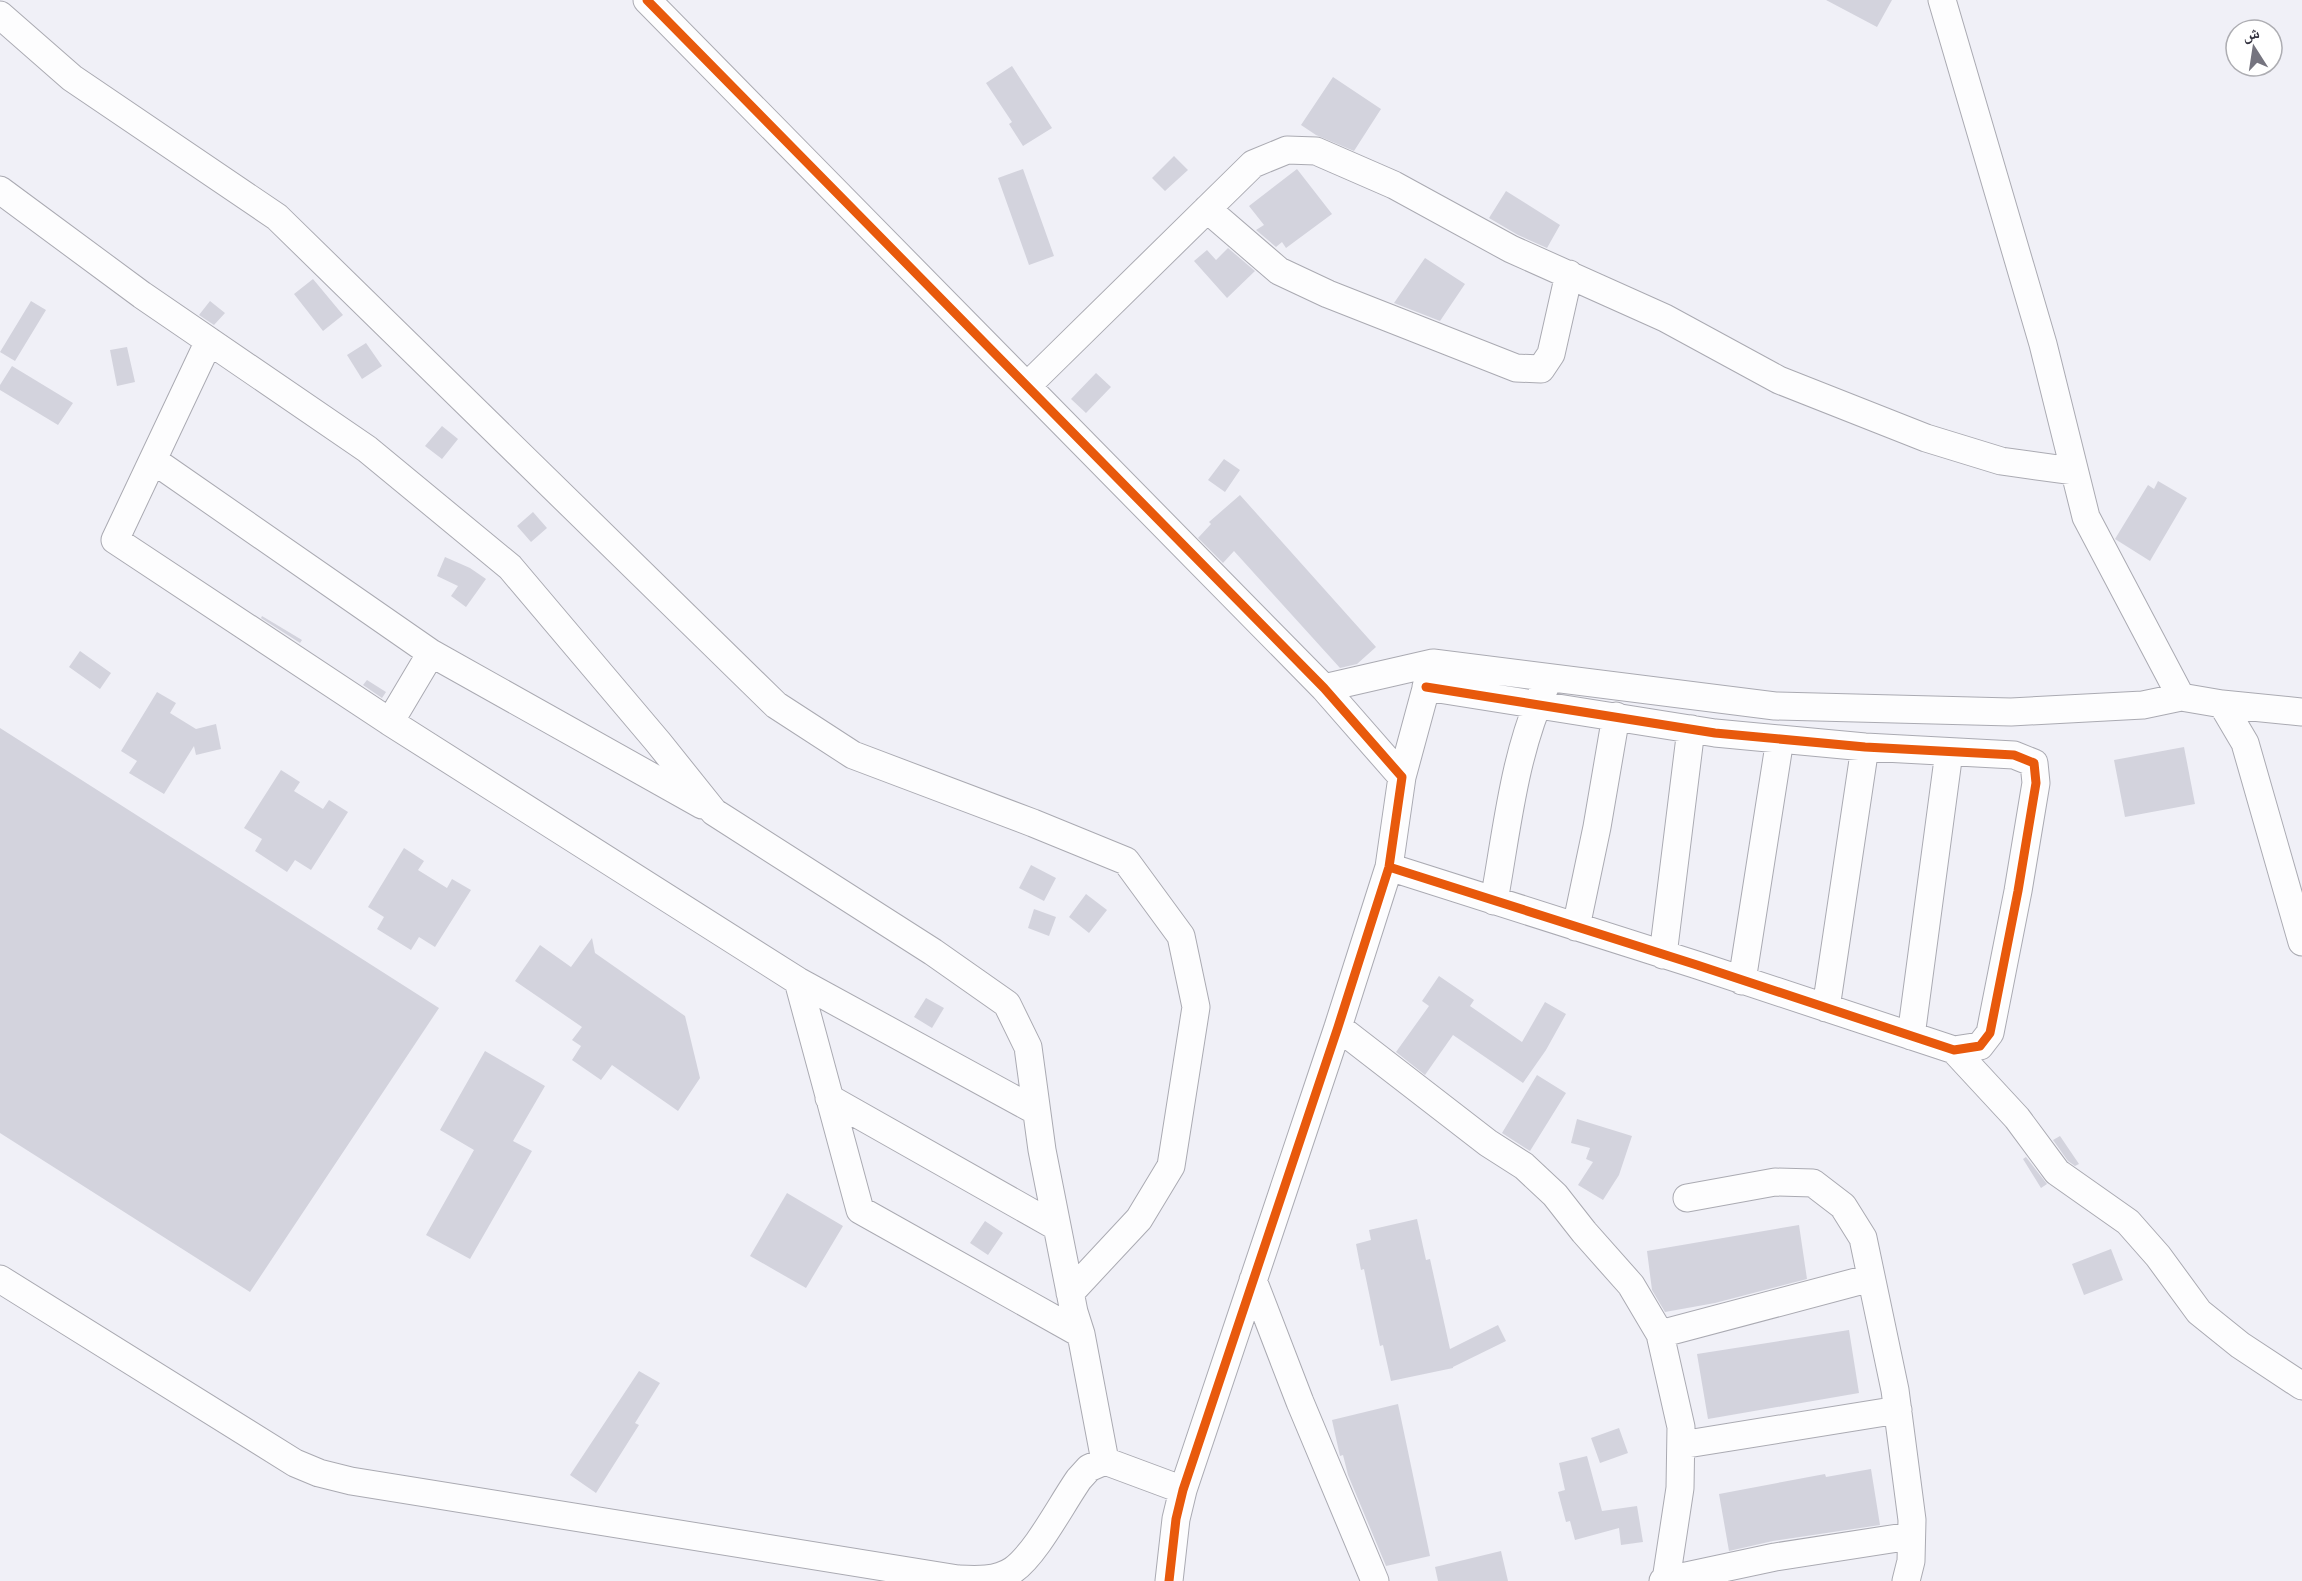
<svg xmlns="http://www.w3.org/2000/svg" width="2302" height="1581" font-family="Jost,'Noto Naskh Arabic',sans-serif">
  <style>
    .building { fill: #d3d3dd }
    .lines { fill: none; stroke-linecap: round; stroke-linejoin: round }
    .minor-casing { stroke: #aaaab2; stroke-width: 29 }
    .minor { stroke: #fdfdfe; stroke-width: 27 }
    .cycleway-casing { stroke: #fff; stroke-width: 13 }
    .cycleway { stroke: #e8590c; stroke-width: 9 }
  </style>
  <rect width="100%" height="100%" fill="#f0f0f7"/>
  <path class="building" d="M 1826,0 L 1892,0 L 1877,27 Z
    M 1012,66 L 1052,128 L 1023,146 L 1009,124 L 1012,122 L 986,83 Z
    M 1333,77 L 1381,109 L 1354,151 L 1316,135 L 1301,125 Z
    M 1174,156 L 1188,170 L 1165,191 L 1152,178 Z
    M 1023,169 L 1054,256 L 1029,265 L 998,178 Z
    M 1297,169 L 1332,214 L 1286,248 L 1282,242 L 1276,247 L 1256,230 L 1264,225 L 1249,206 Z
    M 1506,191 L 1560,225 L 1547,248 L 1518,235 L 1489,218 Z
    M 1228,248 L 1255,271 L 1227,298 L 1194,261 L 1207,250 L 1216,260 Z
    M 1425,258 L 1465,284 L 1440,321 L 1394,303 Z
    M 313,279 L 343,315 L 323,331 L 294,294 Z
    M 31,301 L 46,310 L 15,361 L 0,352 Z
    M 210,301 L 225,313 L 214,325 L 199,315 Z
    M 366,343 L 382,366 L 362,379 L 347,355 Z
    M 127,347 L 135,382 L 117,386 L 110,350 Z
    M 12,366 L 73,403 L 58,425 L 0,390 L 0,385 Z
    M 1096,373 L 1111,387 L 1086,413 L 1071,399 Z
    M 442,426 L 458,439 L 442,459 L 425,446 Z
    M 1224,459 L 1240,470 L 1225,492 L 1208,480 Z
    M 2158,481 L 2187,498 L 2150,561 L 2115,539 L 2148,485 L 2154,489 Z
    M 1240,495 L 1376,647 L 1357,664 L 1340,668 L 1234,551 L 1223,563 L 1198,538 L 1211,524 L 1209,522 Z
    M 533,512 L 547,528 L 531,542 L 517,526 Z
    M 445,557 L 470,568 L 486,579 L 466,607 L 451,596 L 458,586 L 437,576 Z
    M 262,616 L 302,640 L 300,643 L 261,618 Z
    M 80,651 L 111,673 L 100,689 L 69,667 Z
    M 367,680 L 386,692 L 382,698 L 363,685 Z
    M 157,692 L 176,703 L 170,713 L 196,729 L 216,724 L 221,749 L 196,755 L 194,746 L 164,794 L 129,773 L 137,761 L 121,751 Z
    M 0,728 L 439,1008 L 250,1292 L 0,1133 Z
    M 2184,747 L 2195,804 L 2125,817 L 2114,760 Z
    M 281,770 L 300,782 L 294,791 L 323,809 L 329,800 L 348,812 L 311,870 L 295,860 L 287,872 L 255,851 L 262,839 L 244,828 Z
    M 404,848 L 424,861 L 418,870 L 447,888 L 452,879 L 471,890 L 435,947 L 419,937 L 411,950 L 377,929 L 384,917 L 368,907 Z
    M 1031,865 L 1056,878 L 1044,901 L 1019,888 Z
    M 1086,894 L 1107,910 L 1089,933 L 1069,917 Z
    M 1034,909 L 1056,917 L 1049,936 L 1028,928 Z
    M 592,938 L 595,953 L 685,1016 L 700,1078 L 678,1111 L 612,1065 L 601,1080 L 572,1060 L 581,1046 L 572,1040 L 582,1027 L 515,981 L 540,945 L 571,967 Z
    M 1439,976 L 1474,1000 L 1470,1006 L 1522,1042 L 1545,1002 L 1566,1014 L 1546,1050 L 1523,1083 L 1453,1035 L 1425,1075 L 1396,1052 L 1429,1006 L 1422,1001 Z
    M 926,998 L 944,1008 L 932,1028 L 914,1017 Z
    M 485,1051 L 545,1086 L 513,1141 L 532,1151 L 470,1259 L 426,1235 L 474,1150 L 440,1130 Z
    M 1537,1075 L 1566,1093 L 1530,1151 L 1502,1133 Z
    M 1577,1119 L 1632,1136 L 1619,1175 L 1603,1200 L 1578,1185 L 1593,1162 L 1586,1159 L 1590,1148 L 1571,1143 Z
    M 2060,1136 L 2079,1164 L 2075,1166 L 2068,1161 L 2053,1140 Z
    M 2026,1157 L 2047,1184 L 2041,1188 L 2023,1159 Z
    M 787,1193 L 843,1226 L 806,1288 L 750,1256 Z
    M 1417,1219 L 1426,1260 L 1430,1259 L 1450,1349 L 1498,1325 L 1506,1341 L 1453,1367 L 1453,1368 L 1391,1381 L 1383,1345 L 1380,1346 L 1364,1269 L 1361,1270 L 1356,1244 L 1371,1240 L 1369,1230 Z
    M 985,1221 L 1003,1233 L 988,1255 L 970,1243 Z
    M 1799,1225 L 1807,1279 L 1715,1303 L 1665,1312 L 1652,1290 L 1647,1251 Z
    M 2111,1249 L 2123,1280 L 2084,1295 L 2072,1264 Z
    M 1849,1330 L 1859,1393 L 1708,1419 L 1697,1354 Z
    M 639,1371 L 660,1383 L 635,1423 L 639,1425 L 596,1493 L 570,1475 Z
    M 1398,1404 L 1430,1556 L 1386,1566 L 1348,1475 L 1343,1455 L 1340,1456 L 1332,1420 Z
    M 1619,1428 L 1628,1453 L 1600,1463 L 1591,1438 Z
    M 1587,1456 L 1602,1511 L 1637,1506 L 1643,1542 L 1621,1545 L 1619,1528 L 1575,1540 L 1570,1521 L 1566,1522 L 1558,1492 L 1565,1490 L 1559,1463 Z
    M 1871,1469 L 1880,1525 L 1773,1541 L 1729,1551 L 1719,1494 L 1825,1474 L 1826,1477 Z
    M 1501,1551 L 1508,1581 L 1438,1581 L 1435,1567 Z"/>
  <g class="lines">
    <g class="minor-casing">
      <path id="minor" d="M 647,0 L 1324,688 L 1402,777 L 1389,867 L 1338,1027 L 1183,1490 L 1176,1519 L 1169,1581
        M 1942,0 L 2043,344 L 2086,517 L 2181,697
        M 0,15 L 72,78 L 277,217 L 776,705 L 853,755 L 1033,823 L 1126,861 L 1181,936 L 1196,1007 L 1171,1166 L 1139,1219 L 1070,1293
        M 0,190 L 142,295 L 367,449 L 510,567 L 658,742 L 714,812 L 933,952 L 1007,1004 L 1028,1047 L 1042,1150 L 1074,1312 L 1081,1334 L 1105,1461
        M 1207,209 L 1279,271 L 1328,294 L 1516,368 L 1541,369 L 1551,354 L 1569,274
        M 209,341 L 115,540 L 390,722 L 431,653 L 702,805
        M 1027,386 L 1253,164 L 1287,150 L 1316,151 L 1394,185 L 1511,249 L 1665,318 L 1779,380 L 1926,438 L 2001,461 L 2073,471
        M 153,460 L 431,653
        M 1324,688 L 1433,663 L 1775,706 L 2011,712 L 2143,705 L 2181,697 L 2222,704 L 2245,743 L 2302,942
        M 2222,704 L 2302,712
        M 390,722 L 798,981 L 1036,1111
        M 1402,777 L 1431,670
        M 1389,867 L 1697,965 L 1954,1050 L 1980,1046 L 1990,1033 L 2018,891 L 2036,783 L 2034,763 L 2014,755 L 1865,747 L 1715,733 L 1426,687
        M 1494,901 C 1507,830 1514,753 1545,687
        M 1576,927 L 1597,827 L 1616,716
        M 1663,955 L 1691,729
        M 798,981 L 860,1210 L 1081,1334
        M 1742,981 L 1780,739
        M 1826,1008 L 1865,747
        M 1338,1027 L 1488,1143 L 1524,1166 L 1555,1195 L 1584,1232 L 1631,1285 L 1660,1334 L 1681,1427 L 1680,1488 L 1666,1580
        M 1911,1036 L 1949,752
        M 1954,1050 L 2017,1118 L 2057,1172 L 2128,1222 L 2158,1256 L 2199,1312 L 2240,1345 L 2302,1386
        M 829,1098 L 1057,1227
        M 1687,1198 L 1775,1182 L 1813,1183 L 1843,1206 L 1863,1238 L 1895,1390 L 1912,1520 L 1911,1561 L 1906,1581
        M 0,1279 L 295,1463 L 319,1473 L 351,1481 L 958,1579 C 976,1580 997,1581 1013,1570 C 1036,1554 1062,1503 1079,1479 L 1089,1468 L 1105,1461 L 1183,1490
        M 1253,1280 L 1300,1402 L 1375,1581
        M 1660,1334 L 1871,1278
        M 1681,1445 L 1898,1410
        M 1663,1581 L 1775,1557 L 1911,1536"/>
    </g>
    <use href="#minor" class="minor"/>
    <g class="cycleway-casing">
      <path id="cycleway" d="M 647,0 L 1324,688 L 1402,777 L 1389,867 L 1338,1027 L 1183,1490 L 1176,1519 L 1169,1581
        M 1389,867 L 1697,965 L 1954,1050 L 1980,1046 L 1990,1033 L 2018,891 L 2036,783 L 2034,763 L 2014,755 L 1865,747 L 1715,733 L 1426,687"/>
    </g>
    <use href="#cycleway" class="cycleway"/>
  </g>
  <g transform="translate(2254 48) rotate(348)"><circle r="28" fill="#ffffff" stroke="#adadb2" stroke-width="1.5"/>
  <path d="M0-4.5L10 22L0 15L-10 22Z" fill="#75747f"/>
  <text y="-9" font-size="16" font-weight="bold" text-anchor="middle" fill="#33323f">ش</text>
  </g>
</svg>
